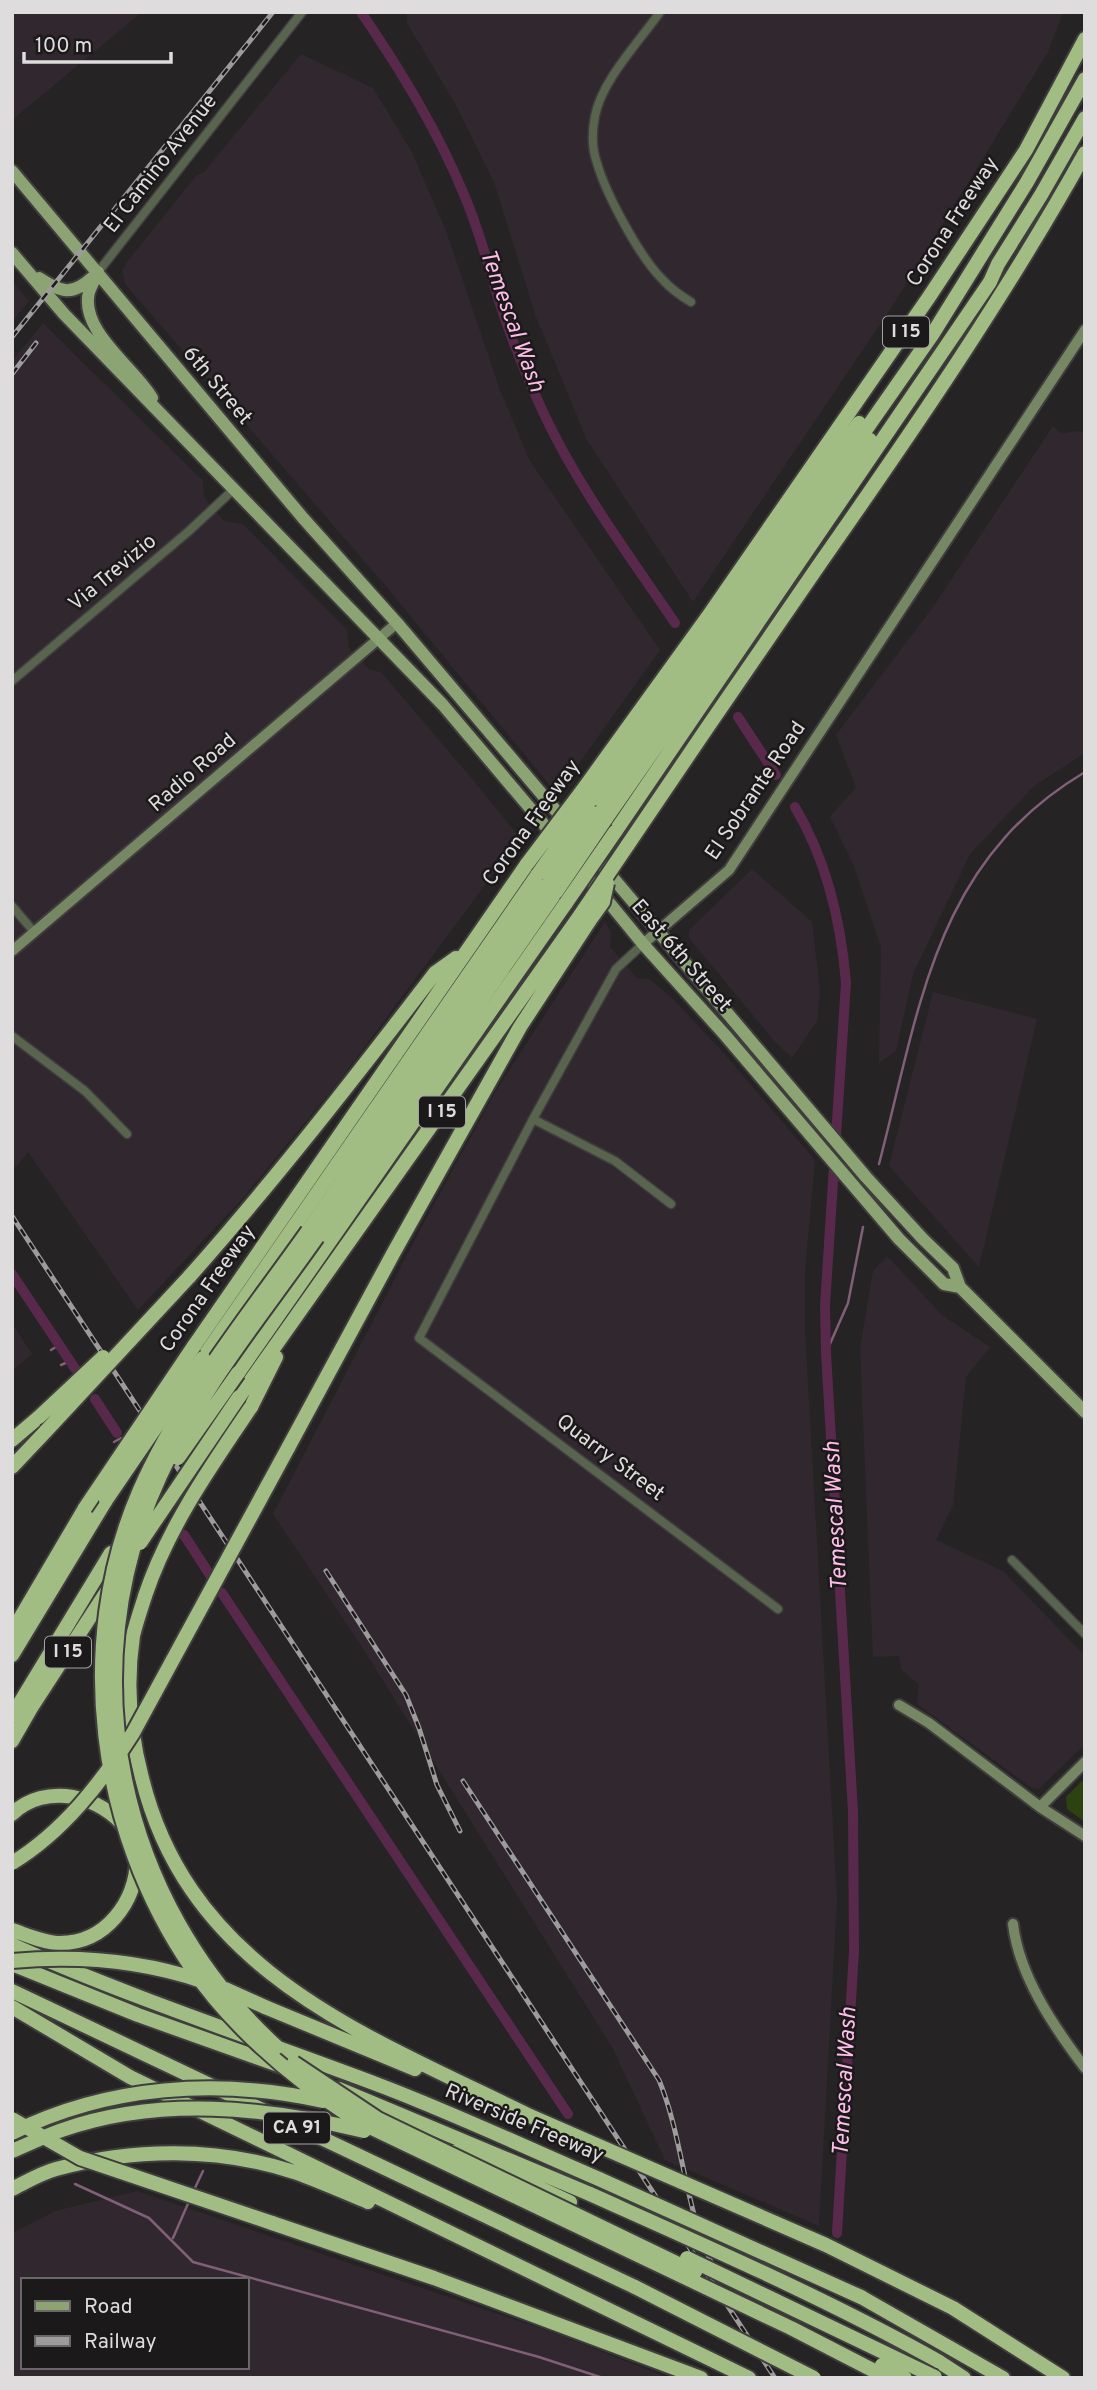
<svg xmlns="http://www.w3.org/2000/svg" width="1097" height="2390" font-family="Overpass,sans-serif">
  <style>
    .built { fill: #30282e; fill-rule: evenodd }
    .green { fill: #2d4211 }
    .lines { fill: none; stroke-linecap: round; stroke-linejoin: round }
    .stream { stroke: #815f78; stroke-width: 2.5 }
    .canal { stroke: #59294c; stroke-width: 10 }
    .street-casing { stroke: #3f3d3e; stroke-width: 11 }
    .secondary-casing { stroke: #3f3d3e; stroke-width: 14 }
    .primary-casing { stroke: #3f3d3e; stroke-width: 16 }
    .highway-casing { stroke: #3f3d3e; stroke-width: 18 }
    .street { stroke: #58644d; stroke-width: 8 }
    .secondary { stroke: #768863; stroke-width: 10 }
    .primary { stroke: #8ca474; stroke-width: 12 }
    .highway { stroke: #a1bd83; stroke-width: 14 }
    .rail-casing { stroke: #9d9b9c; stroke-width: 5 }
    .rail { stroke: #1c191b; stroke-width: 2.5; stroke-dasharray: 8; stroke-linecap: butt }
    .highway-bridge-casing { stroke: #3f3d3e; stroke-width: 18; stroke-linecap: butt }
    .highway-bridge { stroke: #a1bd83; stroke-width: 14 }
    .labels { text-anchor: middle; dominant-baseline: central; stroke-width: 5; stroke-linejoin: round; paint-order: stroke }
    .shield { fill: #1c191b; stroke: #a4a2a3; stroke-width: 2 }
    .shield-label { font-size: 19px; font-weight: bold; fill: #dedcdd }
    .street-label { font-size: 21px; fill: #dedcdd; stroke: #1c191b }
    .water-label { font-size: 23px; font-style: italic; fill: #fdbde9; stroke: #1c191b }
  </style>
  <rect width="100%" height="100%" fill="#252324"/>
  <path class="built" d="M 12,12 L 142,12 L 12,120 Z
    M 407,12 L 1063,12 L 1048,52 L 893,305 L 693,602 L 587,440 L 536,317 L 495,185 L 457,107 L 407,23 Z
    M 301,54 L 373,88 L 412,152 L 446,231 L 500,390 L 530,461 L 660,650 L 557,794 L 384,584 L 125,284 L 122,271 L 126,263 L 196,176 L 204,172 Z
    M 12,281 L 29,301 L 12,322 Z
    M 43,323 L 203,481 L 204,497 L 224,521 L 243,524 L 347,630 L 349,648 L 370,670 L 381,672 L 474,781 L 520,838 L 340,1080 L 242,1199 L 138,1310 L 28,1152 L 16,1167 L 12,1162 L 12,361 Z
    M 1053,426 L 1062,434 L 1075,431 L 1085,432 L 1085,753 L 1034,786 L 970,854 L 913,974 L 896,1051 L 879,1063 L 881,947 L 854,866 L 830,817 L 856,787 L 836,735 L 933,607 Z
    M 752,869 L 812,922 L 820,991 L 817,1021 L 792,1058 L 775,1042 L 689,938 L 689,930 Z
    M 605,922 L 611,933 L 610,947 L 637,978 L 649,979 L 671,997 L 722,1051 L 815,1160 L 805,1272 L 805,1329 L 837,1900 L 819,2226 L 665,2160 L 612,2047 L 364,1650 L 273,1514 L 420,1230 L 497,1089 Z
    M 933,992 L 1037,1019 L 979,1267 L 889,1166 Z
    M 887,1256 L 942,1315 L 990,1347 L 966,1377 L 953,1505 L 936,1540 L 1003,1571 L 1085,1656 L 1085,1744 L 1039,1789 L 1032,1788 L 917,1704 L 919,1685 L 901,1669 L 899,1656 L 873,1657 L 860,1349 L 873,1271 Z
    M 12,1323 L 32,1354 L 12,1371 Z
    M 137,2191 L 554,2333 L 669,2378 L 12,2378 L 12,2233 L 55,2211 ZM 23,2280 L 247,2280 L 247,2367 L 23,2367 Z"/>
  <path class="green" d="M 1085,1778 L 1085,1822 L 1067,1809 L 1066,1797 Z"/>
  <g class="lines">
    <path class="stream" d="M 879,1164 C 920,1008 934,862 1085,772
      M 51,1350 L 59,1345
      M 826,1353 L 848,1303 L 863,1227
      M 61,1365 L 70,1361
      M 114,1442 L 121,1438
      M 75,2184 L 149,2218 L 193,2262 L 539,2357 L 603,2378
      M 194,2190 L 203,2171
      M 173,2238 L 190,2199"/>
    <path class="canal" d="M 361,12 C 401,71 438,131 465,197 C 479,230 488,264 498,298 C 510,336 526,375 543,412 C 578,487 629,555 675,623
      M 738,717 L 776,775
      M 795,807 C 827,861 841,921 846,983 L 825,1305 L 826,1353 L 853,1812 L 854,1951 L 837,2233
      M 12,1274 L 76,1370
      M 95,1399 L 117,1433
      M 184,1535 L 210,1575
      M 222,1593 L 568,2114"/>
    <g class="street-casing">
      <path id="street" d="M 660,12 C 639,42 602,80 595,116 C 592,131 592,149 597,163 C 606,194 639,256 662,279 C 670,288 681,296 691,302
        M 98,272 L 302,12
        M 12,681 L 189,531 L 234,489
        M 12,906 L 34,932
        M 643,944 L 616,969 L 533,1119 L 419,1338 L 778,1609
        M 12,1036 L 85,1091 L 127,1134
        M 533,1119 L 615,1161 L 671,1204
        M 1012,1560 L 1085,1634"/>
    </g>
    <g class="secondary-casing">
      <path id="secondary" d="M 643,944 L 729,870 L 1085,330
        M 12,951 L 397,623
        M 899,1705 L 929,1723 L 1040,1807 L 1085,1836
        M 1040,1807 L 1085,1762
        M 1013,1924 C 1019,1976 1054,2027 1085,2068"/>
    </g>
    <g class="primary-casing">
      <path id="primary" d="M 12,171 L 303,518 L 397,623 L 568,825
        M 12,253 L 64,314 L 443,705 L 557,840
        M 98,272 C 95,279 91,286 89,292 C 79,331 135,368 152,398
        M 39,278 C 62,293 72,296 93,277
        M 591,852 L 866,1177 L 923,1239 L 953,1268 L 960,1287 L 1085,1412
        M 580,867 L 643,944 L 725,1035 L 899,1239 L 944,1284 L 960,1287"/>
    </g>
    <g class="highway-casing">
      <path id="highway" d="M 582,791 L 709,615 L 929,297 L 1026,150 L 1085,39
        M 590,801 L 859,423
        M 598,813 L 932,335 L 1027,182 L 1085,79
        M 605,820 L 870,440
        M 615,832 L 990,282 L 998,264 L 1041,195 L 1085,118
        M 627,846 C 691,751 756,656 821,562 C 914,429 1006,295 1085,153
        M 308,1231 L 548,884
        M 317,1237 L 556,892
        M 189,1277 C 276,1179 356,1076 435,973 L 456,958
        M 194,1346 L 527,864
        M 203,1358 L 538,874
        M 238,1373 L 566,903
        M 239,1397 L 581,914
        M 251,1407 L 276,1357
        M 12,1440 L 39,1417
        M 288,1448 L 394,1252 L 520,1027 L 590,920
        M 12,1467 L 46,1431
        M 145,1596 C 141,1609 136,1623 133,1636 C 126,1683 130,1733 142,1778 C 190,1973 368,2036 530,2116
        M 12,1632 L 85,1508
        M 12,1655 L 106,1500
        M 12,1716 L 111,1553
        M 12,1741 L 31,1708 L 111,1585
        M 12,1814 C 45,1782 102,1795 127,1830
        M 12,1930 C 27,1935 44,1943 60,1943 C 106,1943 136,1902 137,1859
        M 12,1945 C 134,1999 260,2040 384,2087 C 457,2115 527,2148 599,2179
        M 12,1964 L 138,2015 L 281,2066
        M 12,1991 L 635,2287
        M 12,2007 L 130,2077 L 749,2378
        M 265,2007 L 415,2069
        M 339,2089 L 590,2194
        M 457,2150 L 570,2202
        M 12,2189 C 26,2182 41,2173 56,2169 C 133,2148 217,2147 294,2172 C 319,2181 344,2192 368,2202
        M 272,2223 L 434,2278 L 701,2378
        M 861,2297 L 1003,2378
        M 953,2308 L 1063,2378
        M 938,2361 L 964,2378"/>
    </g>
    <use href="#street" class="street"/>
    <use href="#secondary" class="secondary"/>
    <use href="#primary" class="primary"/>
    <use href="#highway" class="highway"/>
    <g class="rail-casing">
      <path id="rail" d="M 12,337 L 273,12
        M 12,374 L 36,343
        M 12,1216 L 775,2378
        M 326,1571 L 406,1695 L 419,1728 L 437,1785 L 460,1831
        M 463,1781 L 659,2080 C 685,2143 684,2215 718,2276"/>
    </g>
    <use href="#rail" class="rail"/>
    <g class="highway-bridge-casing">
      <path id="highway-bridge" d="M 527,864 L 582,791
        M 538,874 L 590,801
        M 548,884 L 598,813
        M 556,892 L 605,820
        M 566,903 L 615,832
        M 581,914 L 627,846
        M 590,920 L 603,902 L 607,883
        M 308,1231 C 250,1313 178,1401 139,1492 C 73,1645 98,1831 191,1967 C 233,2029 295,2080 357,2121 L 791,2328 L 888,2378
        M 39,1417 L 103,1357
        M 46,1431 L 189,1277
        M 178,1458 L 238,1373
        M 106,1500 L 203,1358
        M 85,1508 L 194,1346
        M 140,1543 L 239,1397
        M 145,1596 C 168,1527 211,1466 251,1407
        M 12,1863 C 63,1832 101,1783 133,1733 L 288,1448
        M 12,1961 C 78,1955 140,1960 202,1981
        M 225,1989 L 265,2007
        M 277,2047 C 118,1902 70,1671 160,1476 C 200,1390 263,1314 317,1237
        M 294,2063 L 378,2119 L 695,2272
        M 530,2116 L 826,2245 L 953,2308
        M 12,2119 L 80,2158 L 272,2223
        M 12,2133 C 108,2085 219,2078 323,2101
        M 12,2151 C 29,2144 45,2136 62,2130 C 159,2096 266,2107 364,2131
        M 599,2179 L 861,2297
        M 590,2194 C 708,2247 825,2298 938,2361
        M 687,2258 L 935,2377
        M 635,2287 L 814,2378
        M 882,2365 L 905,2378"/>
    </g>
    <use href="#highway-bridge" class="highway-bridge"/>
  </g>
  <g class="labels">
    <g class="shield">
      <rect x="883" y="316.5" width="46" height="31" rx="5"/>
      <rect x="419" y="1096.5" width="46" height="31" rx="5"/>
      <rect x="45" y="1636.5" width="46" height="31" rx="5"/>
      <rect x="264" y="2112.5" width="66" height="31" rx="5"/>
    </g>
    <g class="shield-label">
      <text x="906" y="332">I 15</text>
      <text x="442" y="1112">I 15</text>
      <text x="68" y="1652">I 15</text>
      <text x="297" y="2128">CA 91</text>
    </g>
    <g class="street-label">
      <text transform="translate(161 164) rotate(-52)">El Camino Avenue</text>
      <text transform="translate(953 222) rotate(-57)">Corona Freeway</text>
      <text transform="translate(217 386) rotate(50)">6th Street</text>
      <text transform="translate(113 573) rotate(-40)">Via Trevizio</text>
      <text transform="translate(193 773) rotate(-41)">Radio Road</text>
      <text transform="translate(756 791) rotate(-56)">El Sobrante Road</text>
      <text transform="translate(532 823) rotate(-54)">Corona Freeway</text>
      <text transform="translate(681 956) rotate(49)">East 6th Street</text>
      <text transform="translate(208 1289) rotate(-55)">Corona Freeway</text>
      <text transform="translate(610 1458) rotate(37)">Quarry Street</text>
      <text transform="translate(524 2124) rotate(23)">Riverside Freeway</text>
    </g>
    <g class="water-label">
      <text transform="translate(511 321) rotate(70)">Temescal Wash</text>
      <text transform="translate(837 1516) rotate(-93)">Temescal Wash</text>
      <text transform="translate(846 2082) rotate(-87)">Temescal Wash</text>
    </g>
  </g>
  <rect width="1097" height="2390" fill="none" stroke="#dedcdd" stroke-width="28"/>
  <rect x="21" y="2278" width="228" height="91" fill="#1c191b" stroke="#6a6769" stroke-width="2"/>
  <rect x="35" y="2301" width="35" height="10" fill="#8ca474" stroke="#6a6769" stroke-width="2"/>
  <text x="84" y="2313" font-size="21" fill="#dedcdd">Road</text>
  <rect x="35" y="2336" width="35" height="10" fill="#9d9b9c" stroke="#6a6769" stroke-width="2"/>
  <text x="84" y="2348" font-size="21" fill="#dedcdd">Railway</text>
  <path d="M24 52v10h147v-10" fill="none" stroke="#dedcdd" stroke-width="3.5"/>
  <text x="35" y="52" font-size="21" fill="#dedcdd" stroke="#1c191b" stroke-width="5" paint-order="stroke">100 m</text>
</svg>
